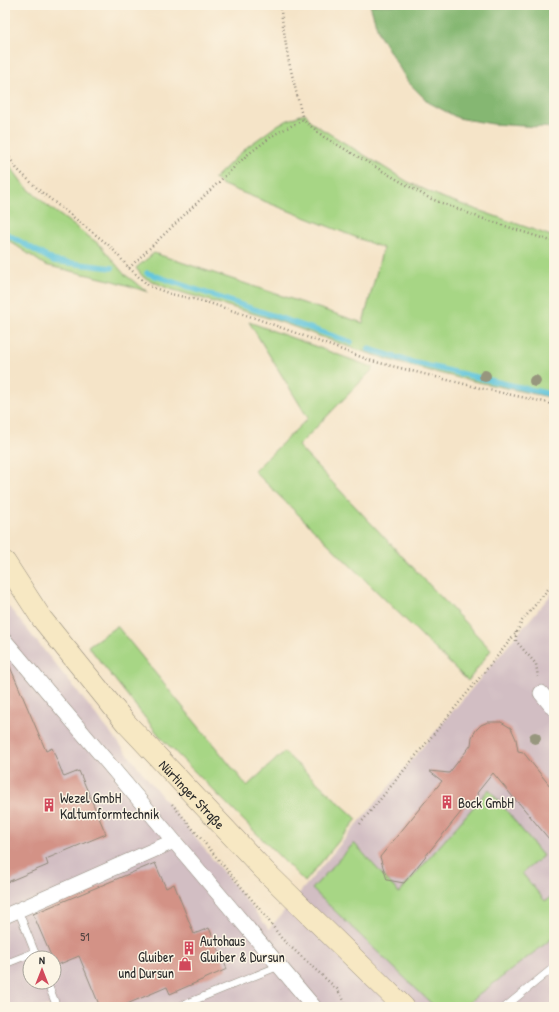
<svg xmlns="http://www.w3.org/2000/svg" width="559" height="1012" font-family="'Patrick Hand',sans-serif">
  <style>
    .industrial { fill: #d2bec3; fill-rule: evenodd }
    .green { fill: #a7d685; stroke: #698058 }
    .forest { fill: #85b772; stroke: #58714e }
    .lines { fill: none; stroke-linecap: round; stroke-linejoin: round }
    .stream { stroke: #5ec4dc; stroke-width: 5.5 }
    .building { fill: #d39286 }
    .lane-casing { stroke: #90887a; stroke-width: 8 }
    .street-casing { stroke: #90887a; stroke-width: 16 }
    .secondary-casing { stroke: #90887a; stroke-width: 22 }
    .path { stroke: #90887a; stroke-width: 2.5; stroke-dasharray: 1 3; stroke-linecap: butt }
    .lane { stroke: #fff; stroke-width: 7 }
    .street { stroke: #fff; stroke-width: 15 }
    .secondary { stroke: #f7e8c3; stroke-width: 21 }
    .tree { fill: #97967e }
    .labels { text-anchor: middle; dominant-baseline: central; stroke-width: 3; stroke-linejoin: round; paint-order: stroke }
    .number-label { font-size: 12px; fill: #554542 }
    .street-label { font-size: 14px; fill: #2b2b2b; stroke: #fcf5e5 }
    .poi-label { font-size: 14px; fill: #2b2b2b; stroke: #fcf5e5; text-anchor: start }
  </style>
  <rect width="100%" height="100%" fill="#fcf5e5"/>
  <filter id="ink" filterUnits="userSpaceOnUse"><feTurbulence type="fractalNoise" baseFrequency=".025" numOctaves="2"/><feDisplacementMap in="SourceGraphic" scale="8" xChannelSelector="R" yChannelSelector="G"/><feConvolveMatrix kernelMatrix="1 2 1 2 8 2 1 2 1" color-interpolation-filters="sRGB"/></filter>
  <filter id="wash" filterUnits="userSpaceOnUse"><feTurbulence type="fractalNoise" baseFrequency=".012" numOctaves="4" result="noise"/><feDisplacementMap in="SourceGraphic" scale="16" xChannelSelector="R" yChannelSelector="G"/><feGaussianBlur stdDeviation="0.9" result="paint"/><feColorMatrix in="noise" values="0 0 0 0 0 0 0 0 0 0 0 0 0 0 0 0 0 1.4 0 .05"/><feComposite in="paint" operator="in"/></filter>
  <g filter="url(#wash)">
    <rect width="100%" height="100%" fill="#f5e4c8"/>
    <path class="industrial" d="M 554,591 L 554,1007 L 5,1007 L 5,602 L 269,929 ZM 30,958 L 54,958 L 54,982 L 30,982 Z"/>
    <path class="green" d="M 305,113 L 312,123 L 408,182 L 441,197 L 554,237 L 554,398 L 459,378 L 403,364 L 355,349 L 278,321 L 167,288 L 143,277 L 136,268 L 154,253 L 363,323 L 383,248 L 223,185 L 214,179 L 247,147 L 279,124 Z
      M 5,159 L 24,185 L 49,207 L 100,245 L 124,274 L 148,292 L 114,281 L 45,265 L 5,238 Z
      M 249,322 L 374,368 L 298,446 L 491,650 L 468,681 L 254,471 L 308,418 Z
      M 117,626 L 247,786 L 284,752 L 357,819 L 305,882 L 162,739 L 88,646 Z
      M 489,789 L 543,856 L 522,873 L 545,901 L 554,895 L 554,937 L 463,1007 L 435,1007 L 312,889 L 354,843 L 399,893 Z"/>
    <path class="forest" d="M 370,5 L 554,5 L 554,128 L 493,124 L 458,118 L 428,102 L 408,82 L 379,34 Z"/>
    <g class="lines">
      <path class="stream" d="M 5,233 L 54,261 L 112,268
        M 147,273 L 351,342
        M 368,349 L 411,362 L 554,395"/>
    </g>
    <g id="blocks">
      <path class="building" d="M 5,655 L 46,751 L 52,748 L 64,777 L 79,771 L 106,834 L 46,859 L 48,865 L 5,883 Z
        M 488,722 L 501,722 L 511,728 L 516,739 L 518,751 L 523,752 L 554,791 L 554,845 L 519,803 L 518,803 L 493,773 L 477,793 L 478,796 L 471,803 L 469,802 L 404,883 L 387,880 L 380,857 L 442,781 L 429,771 L 449,773 L 471,745 L 472,737 L 476,730 L 481,725 Z
        M 155,863 L 166,888 L 174,884 L 194,934 L 209,928 L 227,969 L 170,994 L 167,987 L 120,1007 L 100,1007 L 79,956 L 55,966 L 54,958 L 52,958 L 33,914 Z"/>
    </g>
  </g>
  <g filter="url(#ink)">
    <use href="#blocks" fill-opacity="0" stroke="#90887a" stroke-width="1"/>
    <g class="lines">
      <g class="lane-casing">
        <path id="lane" d="M 18,910 L 37,958
          M 5,964 L 35,952
          M 47,982 L 57,1007
          M 178,1007 L 279,966
          M 505,1007 L 554,967"/>
      </g>
      <g class="street-casing">
        <path id="street" d="M 5,641 L 314,1007
          M 541,693 L 554,709
          M 5,916 L 174,841"/>
      </g>
      <g class="secondary-casing">
        <g id="secondary">
          <path id="s1" d="M 5,562 L 42,619 L 126,723 L 264,870 L 404,1007"/>
        </g>
      </g>
      <path class="path" d="M 280,5 L 288,58 L 303,120
        M 5,151 L 17,169 L 40,191 L 110,246 L 129,268 L 149,286 L 171,294 L 206,302 L 255,318 L 372,361 L 484,389 L 554,404
        M 129,268 L 247,155 L 275,134 L 303,120 L 324,137 L 429,198 L 478,217 L 554,242
        M 516,632 L 516,641 L 536,664 L 538,677
        M 172,804 L 263,913 L 282,939 L 337,989 L 348,1007
        M 360,824 L 517,632 L 522,621 L 554,582"/>
      <use href="#lane" class="lane"/>
      <use href="#street" class="street"/>
      <use href="#secondary" class="secondary"/>
    </g>
    <g class="tree">
      <circle cx="485" cy="376" r="6"/>
      <circle cx="535" cy="381" r="6"/>
      <circle cx="535" cy="738" r="6"/>
    </g>
  </g>
  <defs>
    <g id="building-bare" transform="scale(1.08)"><path d="M-4-6H4V6H1V3H-1V6H-4ZM-2.5-4.3h1.7v1.8h-1.7ZM.8-4.3h1.7v1.8H.8ZM-2.5-1h1.7V.8h-1.7ZM.8-1h1.7V.8H.8Z" fill="#d1495b" stroke="#fcf5e5" stroke-width="2.5" paint-order="stroke"/></g>
    <g id="shop-bare" transform="scale(1.08)"><path d="M-5-2.5h2.3a2.7 3.5 0 0 1 5.4 0H5L5.5 6h-11ZM-1.5-2.5h3a1.5 2.3 0 0 0-3 0Z" fill="#d1495b" stroke="#fcf5e5" stroke-width="2.5" paint-order="stroke"/></g>
  </defs>
  <g fill-rule="evenodd">
    <use href="#building-bare" x="447" y="802"/>
    <use href="#building-bare" x="49" y="805"/>
    <use href="#building-bare" x="189" y="948"/>
    <use href="#shop-bare" x="185" y="964"/>
  </g>
  <g class="labels">
    <g class="number-label">
      <text x="85" y="936">51</text>
    </g>
    <g class="street-label">
      <text stroke="none"><textPath href="#s1" startOffset="299">Nürtinger Straße</textPath></text>
    </g>
    <g class="poi-label">
      <text x="60" y="797">Wezel GmbH<tspan x="60" dy="16">Kaltumformtechnik</tspan></text>
      <text x="458" y="802">Bock GmbH</text>
      <text x="200" y="940">Autohaus<tspan x="200" dy="16">Gluiber &amp; Dursun</tspan></text>
      <text x="174" y="956" text-anchor="end">Gluiber<tspan x="174" dy="16">und Dursun</tspan></text>
    </g>
  </g>
  <rect width="559" height="1012" fill="none" stroke="#fcf5e5" stroke-width="20"/>
  <g transform="translate(42 970)"><circle r="19" fill="#fcf5e5" stroke="#a8a49b"/>
  <path d="M0-3L7 15L0 10L-7 15Z" fill="#d1495b"/>
  <text y="-6" font-size="11" font-weight="bold" text-anchor="middle" fill="#2b2b2b">N</text>
  </g>
</svg>
